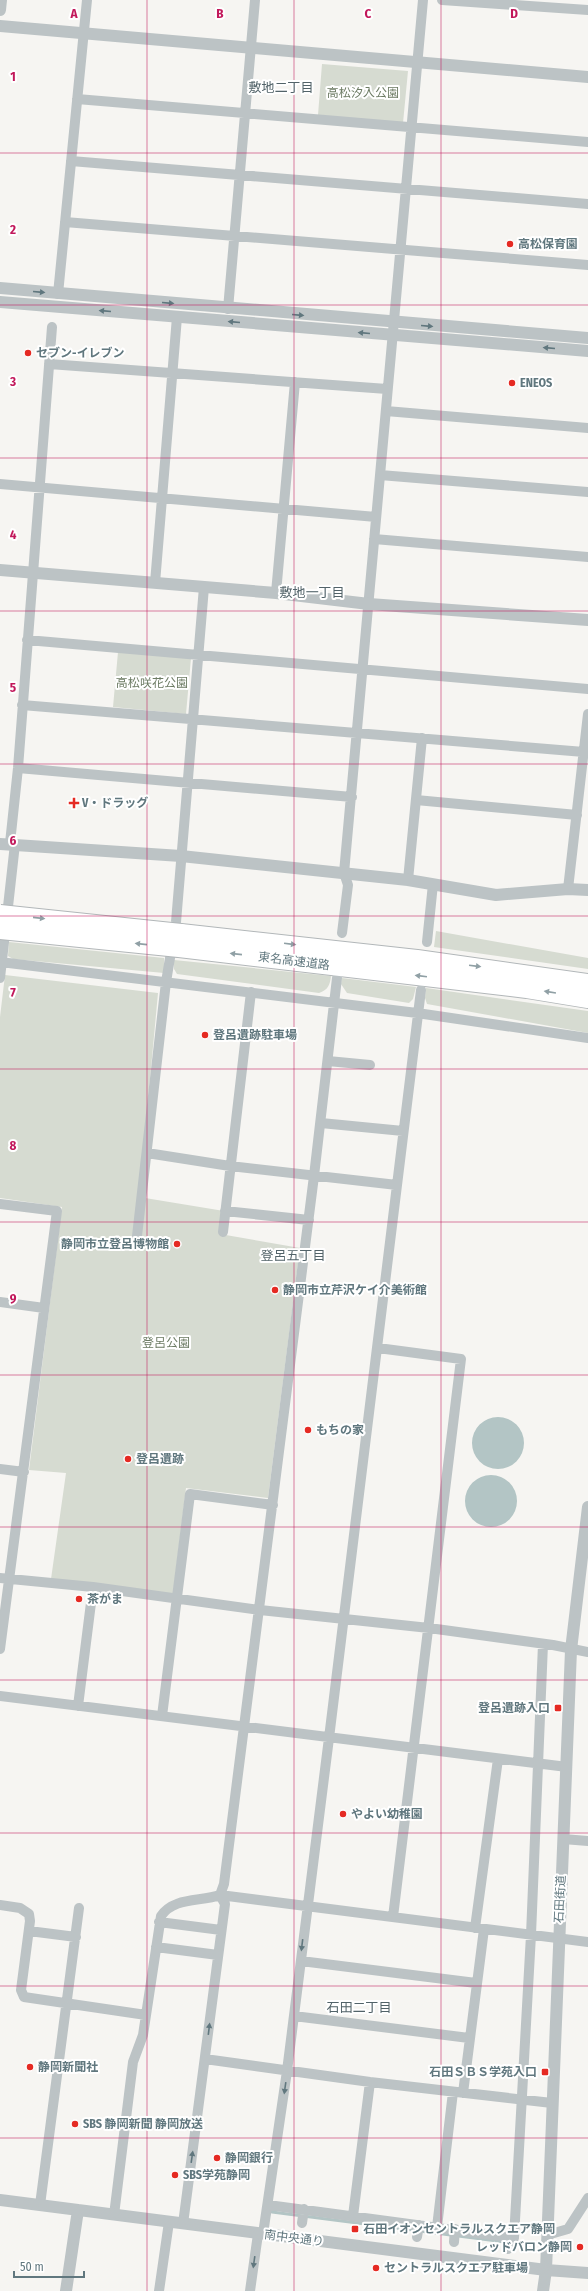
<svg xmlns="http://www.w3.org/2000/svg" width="588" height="2291" font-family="'Fira Sans Condensed','Noto Sans JP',sans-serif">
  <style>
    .green { fill: #d6dbd1 }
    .water { fill: #b3c5c5 }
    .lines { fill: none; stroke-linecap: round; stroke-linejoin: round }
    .stream { stroke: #b3c5c5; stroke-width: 3 }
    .motorway-casing { stroke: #b2b7b9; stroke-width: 20 }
    .minor { stroke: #bcc3c5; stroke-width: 10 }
    .tertiary { stroke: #bcc3c5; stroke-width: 12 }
    .motorway { stroke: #fff; stroke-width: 18 }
    .motorway-bridge-casing { stroke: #b2b7b9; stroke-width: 20; stroke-linecap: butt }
    .motorway-bridge { stroke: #fff; stroke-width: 18 }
    .oneway { fill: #60777e }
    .oneway2 { fill: #90a0a5 }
    .grid { fill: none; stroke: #c2185b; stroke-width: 1; stroke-opacity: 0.55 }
    .poi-dot { fill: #e52a23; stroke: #fff; stroke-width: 1.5 }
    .labels { text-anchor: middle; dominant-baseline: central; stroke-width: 4; stroke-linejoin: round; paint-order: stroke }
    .park-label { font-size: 12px; fill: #6c7b63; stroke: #fff }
    .poi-label { font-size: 12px; font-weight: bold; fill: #60777e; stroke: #fff; text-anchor: start }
    .street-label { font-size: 12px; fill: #60777e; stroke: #fff }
    .neighbourhood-label { font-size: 13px; fill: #526369; stroke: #fff }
    .grid-label { font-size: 13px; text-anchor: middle; font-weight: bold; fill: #c2185b; stroke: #fff; stroke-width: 4; stroke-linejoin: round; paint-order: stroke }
  </style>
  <rect width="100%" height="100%" fill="#f6f5f2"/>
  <path class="green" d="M 322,64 L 408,71 L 403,123 L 318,115 Z
    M 118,652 L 191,658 L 186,714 L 113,707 Z
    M 436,931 L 588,958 L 588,969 L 434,947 Z
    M 9,942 L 164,958 L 164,973 L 13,959 L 8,956 Z
    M 174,960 L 331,976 C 330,985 328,990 319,993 L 177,974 L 174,969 Z
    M 5,975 L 158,993 L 139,1197 L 224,1211 L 220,1234 L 300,1248 L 268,1498 L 186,1488 L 173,1594 L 51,1579 L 66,1473 L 29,1470 L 62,1207 L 0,1198 L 0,1017 Z
    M 342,978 L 416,987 L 413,999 L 409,1003 L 347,993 L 341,984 Z
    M 426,988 L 588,1011 L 588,1033 L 427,1004 L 425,998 Z"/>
  <path class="water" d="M472 1443a26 26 0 1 1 52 0a26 26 0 1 1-52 0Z
    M465 1501a26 26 0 1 1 52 0a26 26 0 1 1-52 0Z"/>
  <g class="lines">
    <path class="stream" d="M 272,2212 L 505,2242"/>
    <g class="motorway-casing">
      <path id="motorway" d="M 181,933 L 417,959 L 588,983
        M 179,948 L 527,989 L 588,999"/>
    </g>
    <path class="minor" d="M 442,0 L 588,10
      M 77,99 L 588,142
      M 71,161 L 588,204
      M 65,222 L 588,265
      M 58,294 L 87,0
      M 228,309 L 255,0
      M 49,364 L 387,389
      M 386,411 L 588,428
      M 380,475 L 588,492
      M 0,484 L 376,517
      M 374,539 L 588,557
      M 155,583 L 177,317
      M 276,593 L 295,382
      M 27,640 L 588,689
      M 22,705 L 584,752
      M 18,768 L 352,797
      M 416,800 L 577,815
      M 10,843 L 18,768 L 52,327
      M 408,880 L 422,738
      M 568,889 L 588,714
      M 342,933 L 348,885 L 344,873 L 423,0
      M 427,942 L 433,884
      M 0,962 L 417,1013 L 588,1038
      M 0,978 L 15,844
      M 328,1061 L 370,1065
      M 321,1123 L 403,1131
      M 147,1153 L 230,1166 L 397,1185
      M 0,1204 L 57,1211 L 0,1649
      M 225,1211 L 309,1220
      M 223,1232 L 251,992
      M 137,1236 L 166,982 L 176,922 L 204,587
      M 0,1302 L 44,1308
      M 378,1348 L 461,1359 L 393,1917
      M 0,1469 L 24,1472
      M 0,1578 L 93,1587 L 260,1610 L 429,1628 L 553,1645 L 588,1652
      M 0,1696 L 567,1767
      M 78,1706 L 93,1587
      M 162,1716 L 190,1494 L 273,1505
      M 563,1839 L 588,1841
      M 220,1895 L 588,1942
      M 0,1905 L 20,1908 L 29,1914 L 30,1921 L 21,1990 L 24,1997 L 146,2015
      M 159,1922 L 221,1930
      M 475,1928 L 498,1759
      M 29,1931 L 76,1937
      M 156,1947 L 218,1955
      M 301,1961 L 476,1983
      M 294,2016 L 469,2038
      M 205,2059 L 370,2082 L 552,2103
      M 463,2093 L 484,1929
      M 40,2205 L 79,1908
      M 268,2205 L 514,2238 L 531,1935 L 543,1644
      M 114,2215 L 133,2062 L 143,2035 L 161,1916 C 174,1897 200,1902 220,1895 L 224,1884 L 314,1176 L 337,978
      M 353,2216 L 370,2082
      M 302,2223 L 304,2209
      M 183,2224 L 225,1904 L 220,1895
      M 437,2227 L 453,2092
      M 263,2234 L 287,2071 L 329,1738 L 421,990
      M 547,2235 L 568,2229 L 588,2198
      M 417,2237 L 419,2225
      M 454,2242 L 455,2229
      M 508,2249 L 510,2237
      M 159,2291 L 169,2222
      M 250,2291 L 258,2234"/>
    <path class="tertiary" d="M 0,10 L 1,0
      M 0,26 L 588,77
      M 0,288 L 588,338
      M 0,302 L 588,351
      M 0,570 L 276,593 L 369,604 L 588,620
      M 0,844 L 181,856 L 408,880 L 496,895 L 568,889 L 588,890
      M 0,2200 L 546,2270 L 588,2273
      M 66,2291 L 78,2210
      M 543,2291 L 546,2270 L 571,1650 L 588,1507"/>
    <use href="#motorway" class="motorway"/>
    <g class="motorway-bridge-casing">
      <path id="motorway-bridge" d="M 0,914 L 181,933
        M 0,930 L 179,948"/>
    </g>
    <use href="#motorway-bridge" class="motorway-bridge"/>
  </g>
  <defs><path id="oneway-solid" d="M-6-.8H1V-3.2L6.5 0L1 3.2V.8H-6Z"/></defs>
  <g class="oneway">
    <use href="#oneway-solid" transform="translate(39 292) rotate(5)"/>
    <use href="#oneway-solid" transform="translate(168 303) rotate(5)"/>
    <use href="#oneway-solid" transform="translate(105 311) rotate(-175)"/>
    <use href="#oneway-solid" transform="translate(298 315) rotate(5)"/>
    <use href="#oneway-solid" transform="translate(234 322) rotate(-175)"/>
    <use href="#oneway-solid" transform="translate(427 326) rotate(5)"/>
    <use href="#oneway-solid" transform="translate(364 333) rotate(-175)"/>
    <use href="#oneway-solid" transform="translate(549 348) rotate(-175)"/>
    <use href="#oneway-solid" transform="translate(302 1945) rotate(97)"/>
    <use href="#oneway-solid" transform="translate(209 2029) rotate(-83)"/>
    <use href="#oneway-solid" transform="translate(285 2088) rotate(98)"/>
    <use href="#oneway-solid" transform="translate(192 2157) rotate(-82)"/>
    <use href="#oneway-solid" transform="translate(254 2262) rotate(98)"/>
  </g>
  <g class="oneway2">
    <use href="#oneway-solid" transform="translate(39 918) rotate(6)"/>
    <use href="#oneway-solid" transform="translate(141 944) rotate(-174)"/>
    <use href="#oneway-solid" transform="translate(290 944) rotate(7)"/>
    <use href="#oneway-solid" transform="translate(236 954) rotate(-174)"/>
    <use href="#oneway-solid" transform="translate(475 966) rotate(7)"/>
    <use href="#oneway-solid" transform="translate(421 976) rotate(-173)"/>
    <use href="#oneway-solid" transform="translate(550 992) rotate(-171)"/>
  </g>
  <path class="grid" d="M 147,0 L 147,2291M 294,0 L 294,2291M 441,0 L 441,2291M 0,153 L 588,153M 0,305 L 588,305M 0,458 L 588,458M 0,611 L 588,611M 0,764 L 588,764M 0,916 L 588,916M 0,1069 L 588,1069M 0,1222 L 588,1222M 0,1375 L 588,1375M 0,1527 L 588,1527M 0,1680 L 588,1680M 0,1833 L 588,1833M 0,1986 L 588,1986M 0,2138 L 588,2138"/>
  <g class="poi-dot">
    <circle cx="510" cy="244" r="4"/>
    <circle cx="28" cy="353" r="4"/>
    <circle cx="512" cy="383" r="4"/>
    <path d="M72 797h4v4h4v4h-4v4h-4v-4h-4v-4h4z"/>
    <circle cx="205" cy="1035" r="4"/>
    <circle cx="177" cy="1244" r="4"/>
    <circle cx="275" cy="1290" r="4"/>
    <circle cx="308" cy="1430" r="4"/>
    <circle cx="128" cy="1459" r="4"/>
    <circle cx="79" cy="1599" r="4"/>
    <rect x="554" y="1704" width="8" height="8" rx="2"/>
    <circle cx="343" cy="1814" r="4"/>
    <circle cx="30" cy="2067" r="4"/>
    <rect x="541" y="2068" width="8" height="8" rx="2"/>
    <circle cx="75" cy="2124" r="4"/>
    <circle cx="217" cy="2158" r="4"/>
    <circle cx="175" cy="2175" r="4"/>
    <rect x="351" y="2225" width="8" height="8" rx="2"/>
    <circle cx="580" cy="2247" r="4"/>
    <circle cx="376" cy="2268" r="4"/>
  </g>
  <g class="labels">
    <g class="park-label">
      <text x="363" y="93">高松汐入公園</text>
      <text x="152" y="683">高松咲花公園</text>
      <text x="166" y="1343">登呂公園</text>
    </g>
    <g class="poi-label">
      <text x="518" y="244">高松保育園</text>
      <text x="36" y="353">セブン-イレブン</text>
      <text x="520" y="383">ENEOS</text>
      <text x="82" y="803">V・ドラッグ</text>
      <text x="213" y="1035">登呂遺跡駐車場</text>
      <text x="169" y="1244" text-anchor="end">静岡市立登呂博物館</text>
      <text x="283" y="1290">静岡市立芹沢ケイ介美術館</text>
      <text x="316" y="1430">もちの家</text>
      <text x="136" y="1459">登呂遺跡</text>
      <text x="87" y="1599">茶がま</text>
      <text x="550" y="1708" text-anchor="end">登呂遺跡入口</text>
      <text x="351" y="1814">やよい幼稚園</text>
      <text x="38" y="2067">静岡新聞社</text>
      <text x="537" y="2072" text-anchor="end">石田ＳＢＳ学苑入口</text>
      <text x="83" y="2124">SBS 静岡新聞 静岡放送</text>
      <text x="225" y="2158">静岡銀行</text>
      <text x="183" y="2175">SBS学苑静岡</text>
      <text x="363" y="2229">石田イオンセントラルスクエア静岡</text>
      <text x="572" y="2247" text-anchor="end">レッドバロン静岡</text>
      <text x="384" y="2268">セントラルスクエア駐車場</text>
    </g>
    <g class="street-label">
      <text transform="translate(294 961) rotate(7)">東名高速道路</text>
      <text transform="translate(560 1899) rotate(-87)">石田街道</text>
      <text transform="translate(294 2238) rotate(7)">南中央通り</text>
    </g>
    <g class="neighbourhood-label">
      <text x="281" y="87">敷地二丁目</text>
      <text x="312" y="592">敷地一丁目</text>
      <text x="293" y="1255">登呂五丁目</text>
      <text x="359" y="2007">石田二丁目</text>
    </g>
  </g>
  <g class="grid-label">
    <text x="74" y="18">A</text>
    <text x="220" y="18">B</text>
    <text x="368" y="18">C</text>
    <text x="514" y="18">D</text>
    <text x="13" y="81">1</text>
    <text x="13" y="234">2</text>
    <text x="13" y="386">3</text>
    <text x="13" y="539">4</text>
    <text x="13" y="692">5</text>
    <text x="13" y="845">6</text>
    <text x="13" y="997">7</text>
    <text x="13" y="1150">8</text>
    <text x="13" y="1303">9</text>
  </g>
  <path d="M14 2271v6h70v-6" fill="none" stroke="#60777e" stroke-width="2"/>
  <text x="20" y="2271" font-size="12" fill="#60777e" stroke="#ffffff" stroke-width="3" paint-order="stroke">50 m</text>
</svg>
